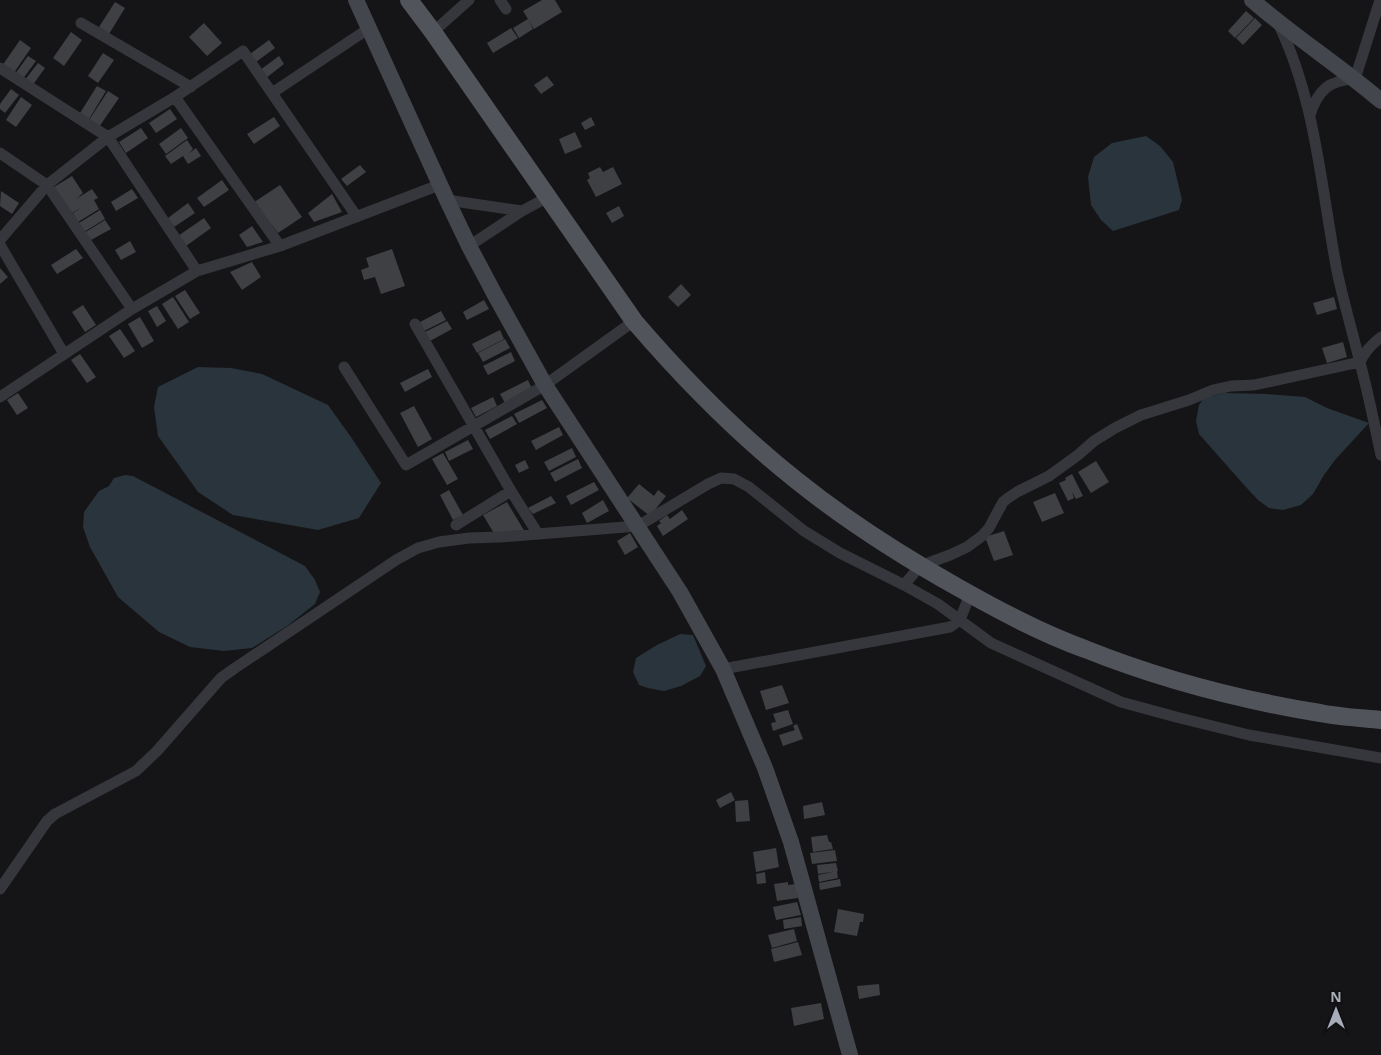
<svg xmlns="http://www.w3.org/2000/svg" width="1381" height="1055" font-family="'Open Sans',sans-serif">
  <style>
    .water { fill: #2a343c }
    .building { fill: #3f4044 }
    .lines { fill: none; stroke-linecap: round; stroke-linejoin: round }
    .street { stroke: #35373c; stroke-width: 11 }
    .secondary { stroke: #43464c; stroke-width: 16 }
    .primary { stroke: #51545b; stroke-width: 18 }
  </style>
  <rect width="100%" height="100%" fill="#151517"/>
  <path class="water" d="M 1146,136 L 1160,146 L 1173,162 L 1182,200 L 1179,210 L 1113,231 L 1101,220 L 1091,205 L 1088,177 L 1094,157 L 1112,143 Z
    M 198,367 L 231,368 L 262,374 L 328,405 L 351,437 L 381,483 L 359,518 L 318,530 L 233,515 L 198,492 L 158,436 L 154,407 L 158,387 Z
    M 1224,393 L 1267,394 L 1305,397 L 1327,408 L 1369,423 L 1335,460 L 1324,475 L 1313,494 L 1301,505 L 1283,510 L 1269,508 L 1258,500 L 1245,486 L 1199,434 L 1196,421 L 1199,405 L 1204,398 Z
    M 125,475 L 133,476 L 305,566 L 315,580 L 320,592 L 315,604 L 287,626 L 252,648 L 224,651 L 190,647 L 159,632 L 118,597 L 90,547 L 83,527 L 84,512 L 99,491 L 109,486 L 114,478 Z
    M 680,634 L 693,635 L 706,666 L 700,676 L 681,686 L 664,691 L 648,688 L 639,685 L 633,672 L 636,658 L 657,645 Z"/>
  <path class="building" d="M 542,0 L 555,0 L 562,12 L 534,29 L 529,21 L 533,29 L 519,38 L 513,28 L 528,19 L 523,11 Z
    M 115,2 L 125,8 L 109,34 L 99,27 Z
    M 1246,11 L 1254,18 L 1235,38 L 1228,31 Z
    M 1255,18 L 1262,25 L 1243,45 L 1236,38 Z
    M 204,23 L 222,43 L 207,56 L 189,37 Z
    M 511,28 L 518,38 L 493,53 L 487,43 Z
    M 71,32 L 82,40 L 64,66 L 53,58 Z
    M 20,40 L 31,48 L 13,74 L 2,66 Z
    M 269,40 L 275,48 L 256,62 L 250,54 Z
    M 103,53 L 114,60 L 98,83 L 88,76 Z
    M 28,56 L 36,61 L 22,80 L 15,74 Z
    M 279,56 L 284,64 L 266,78 L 260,70 Z
    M 38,63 L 45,68 L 32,86 L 24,81 Z
    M 547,76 L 554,85 L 541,94 L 534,85 Z
    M 97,86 L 106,91 L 89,119 L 80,113 Z
    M 11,89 L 19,95 L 5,113 L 0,109 L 0,104 Z
    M 108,91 L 119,98 L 99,127 L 89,120 Z
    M 21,97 L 32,105 L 16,127 L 6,120 Z
    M 170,109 L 177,119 L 156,133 L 149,123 Z
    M 274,117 L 280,126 L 254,144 L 247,134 Z
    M 591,117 L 595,125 L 585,130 L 581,123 Z
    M 141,128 L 148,138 L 126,153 L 119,142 Z
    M 181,128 L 188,138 L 166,154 L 159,144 Z
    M 575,132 L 582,147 L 565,154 L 559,139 Z
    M 187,140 L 193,149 L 188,154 L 196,148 L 201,156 L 188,164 L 183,156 L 171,164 L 165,156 Z
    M 360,165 L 366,172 L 347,186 L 341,179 Z
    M 600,167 L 603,172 L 613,167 L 622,184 L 596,197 L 587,180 L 590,178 L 588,173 Z
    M 72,176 L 83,193 L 76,199 L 92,189 L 98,198 L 94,200 L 99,209 L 78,222 L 73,213 L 82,207 L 72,213 L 54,187 Z
    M 222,180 L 229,190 L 204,207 L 197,198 Z
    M 280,185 L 302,217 L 278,233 L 272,225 L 269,227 L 253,203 Z
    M 132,189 L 138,198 L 116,211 L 111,202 Z
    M 1,191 L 19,203 L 12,214 L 0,206 Z
    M 332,194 L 342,212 L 314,222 L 308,213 Z
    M 188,203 L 195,213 L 174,227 L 168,218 Z
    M 619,206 L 624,216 L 612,223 L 606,213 Z
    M 100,210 L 105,219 L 84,232 L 79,223 Z
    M 204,218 L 211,228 L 186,246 L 178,236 Z
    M 105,220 L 111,229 L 89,241 L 84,233 Z
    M 252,226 L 263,242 L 247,247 L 239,235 Z
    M 130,241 L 136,252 L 121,260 L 115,250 Z
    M 76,249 L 83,258 L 57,274 L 51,265 Z
    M 392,249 L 405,286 L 381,294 L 375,277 L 364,280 L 361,270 L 369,267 L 366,258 Z
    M 252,262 L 261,277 L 242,290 L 230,272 Z
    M 0,268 L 8,277 L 0,284 Z
    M 681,284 L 691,295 L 678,307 L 668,297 Z
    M 185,290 L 200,313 L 190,319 L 175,296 Z
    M 173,297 L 189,322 L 178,329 L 162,304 Z
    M 1334,297 L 1337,309 L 1317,315 L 1313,303 Z
    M 484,300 L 489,309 L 467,320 L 463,312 Z
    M 83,305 L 96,325 L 85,332 L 72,312 Z
    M 157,306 L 166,321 L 157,327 L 148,311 Z
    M 441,311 L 446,320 L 424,331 L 420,322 Z
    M 140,317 L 154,341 L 142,348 L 128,324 Z
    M 447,321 L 452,329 L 430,341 L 425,332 Z
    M 120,329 L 135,351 L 124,358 L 109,336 Z
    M 500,330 L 504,339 L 477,353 L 472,344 Z
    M 505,339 L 510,348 L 483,362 L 478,353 Z
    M 1343,342 L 1347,357 L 1327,363 L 1322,348 Z
    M 511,352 L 515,361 L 488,375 L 483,366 Z
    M 80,354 L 96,377 L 87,383 L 71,360 Z
    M 428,369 L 432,377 L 405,392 L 400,383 Z
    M 528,380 L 532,389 L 505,403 L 500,394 Z
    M 18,393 L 28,408 L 17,415 L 7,400 Z
    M 493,397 L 497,406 L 476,417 L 471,408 Z
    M 542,400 L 547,408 L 519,423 L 514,414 Z
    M 414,406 L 432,439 L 418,447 L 400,413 Z
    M 512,416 L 517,424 L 490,439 L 485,430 Z
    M 559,427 L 563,435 L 536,450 L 531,441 Z
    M 468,440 L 473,449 L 449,461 L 445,452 Z
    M 572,448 L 576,457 L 549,471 L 544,462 Z
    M 443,453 L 458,479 L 447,485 L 432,459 Z
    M 578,459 L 582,468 L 555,482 L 550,473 Z
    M 525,460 L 529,468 L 519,473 L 515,465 Z
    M 1096,461 L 1109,482 L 1091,493 L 1078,472 Z
    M 1072,474 L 1083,496 L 1076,499 L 1072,492 L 1074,498 L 1068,501 L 1059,483 L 1066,480 L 1065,478 Z
    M 594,482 L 599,490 L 571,505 L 566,496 Z
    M 639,484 L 654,496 L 658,490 L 666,496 L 650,516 L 627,498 Z
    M 449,490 L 463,515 L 453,520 L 440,495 Z
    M 1055,493 L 1064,513 L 1042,522 L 1033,502 Z
    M 551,496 L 556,503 L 533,514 L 528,508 Z
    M 603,500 L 609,511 L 587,523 L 582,513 Z
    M 507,502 L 525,532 L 495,535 L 483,515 Z
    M 682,510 L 688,519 L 663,536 L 657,526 L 661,523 L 659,521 L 667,515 L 670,519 Z
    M 1004,531 L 1013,555 L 994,561 L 985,537 Z
    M 630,533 L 638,547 L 625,555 L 617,541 Z
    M 782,685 L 789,703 L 766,710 L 760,691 Z
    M 788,710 L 793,724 L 773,731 L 771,723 L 776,722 L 773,714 Z
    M 797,724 L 803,739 L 783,746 L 779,735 L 795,730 L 793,726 Z
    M 731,792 L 735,800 L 720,808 L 716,800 Z
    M 748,800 L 750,821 L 736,822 L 735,801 Z
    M 822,802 L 825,815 L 804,819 L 803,806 Z
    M 827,835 L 829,842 L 831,842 L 833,849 L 813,852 L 811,837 Z
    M 776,848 L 779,867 L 756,872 L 753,852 Z
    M 835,850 L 837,861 L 812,864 L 810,853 Z
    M 836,863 L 838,871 L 818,874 L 817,865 Z
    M 837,871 L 838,878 L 819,882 L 818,875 Z
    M 765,872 L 766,883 L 757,884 L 756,874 Z
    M 840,879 L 841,886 L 820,890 L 819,883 Z
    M 788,882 L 788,885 L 796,884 L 798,898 L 777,901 L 774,884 Z
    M 797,902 L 801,915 L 776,920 L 773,907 Z
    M 838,909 L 864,914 L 863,922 L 860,922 L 857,936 L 834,932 Z
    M 801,917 L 802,926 L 784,929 L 783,920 Z
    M 794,929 L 797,941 L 772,948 L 768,935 Z
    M 798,942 L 802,955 L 774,962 L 771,949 Z
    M 879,984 L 880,995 L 859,999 L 857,986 Z
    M 821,1003 L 824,1019 L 794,1026 L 791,1008 Z"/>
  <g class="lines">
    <path class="street" d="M 500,0 L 506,9
      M 81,23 L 191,87
      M 1279,25 C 1316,102 1321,188 1337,271 C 1343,300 1352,330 1359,359 C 1368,391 1374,423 1381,455
      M 433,32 L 469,0
      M 0,68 L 108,137 L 197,271
      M 272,93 L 368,29
      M 175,97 L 280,246
      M 1310,115 C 1318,90 1329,80 1355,79 L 1380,0
      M 0,153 L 47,185 L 132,309
      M 447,200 L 522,211
      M 0,240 L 47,185 L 108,137 L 175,97 L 243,51 L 357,217
      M 0,245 L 64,354
      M 469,246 L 522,211 L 548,197
      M 415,324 L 511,491 L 538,534
      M 344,367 L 406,465 L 545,385 L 634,321
      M 0,397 L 132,309 L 197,271 L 280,246 L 439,185
      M 456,525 L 511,491
      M 904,585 L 938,604 L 991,643 L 1121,702 L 1176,717 L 1249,735 L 1381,758
      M 723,669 L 950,627 L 960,620 L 970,594
      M 0,889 L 47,821 L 55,814 L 136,771 L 157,751 L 221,678 L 235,668 L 396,560 L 418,548 L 439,542 L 469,538 L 500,537 L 638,526 L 708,484 L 721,478 L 734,479 L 749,487 L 804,531 L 840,553 L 904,585 L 920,566 L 950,555 L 967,547 L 982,536 L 989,528 L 1003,502 L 1008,498 L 1017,492 L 1049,476 L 1078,455 L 1094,441 L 1115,428 L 1141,415 L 1189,400 L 1213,390 L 1231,386 L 1254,385 L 1360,362 C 1365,351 1372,344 1381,337"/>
    <path class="secondary" d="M 356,0 L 447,200 L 469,246 L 495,295 L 545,385 L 680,592 L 723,669 L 765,768 L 791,842 L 850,1055
      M 1252,0 C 1293,36 1339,65 1381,101"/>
    <path class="primary" d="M 409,0 L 433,32 L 634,321 C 682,377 738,434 796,480 C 847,521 902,556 959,588 C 1000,611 1041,633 1085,649 C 1160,679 1240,700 1320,713 C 1340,717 1361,718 1381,720"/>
  </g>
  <g transform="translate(1336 1010)" stroke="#101012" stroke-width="4" paint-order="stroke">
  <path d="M0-4L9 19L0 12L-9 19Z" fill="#a6acb8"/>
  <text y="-8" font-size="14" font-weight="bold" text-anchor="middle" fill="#a6acb8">N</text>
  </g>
</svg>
